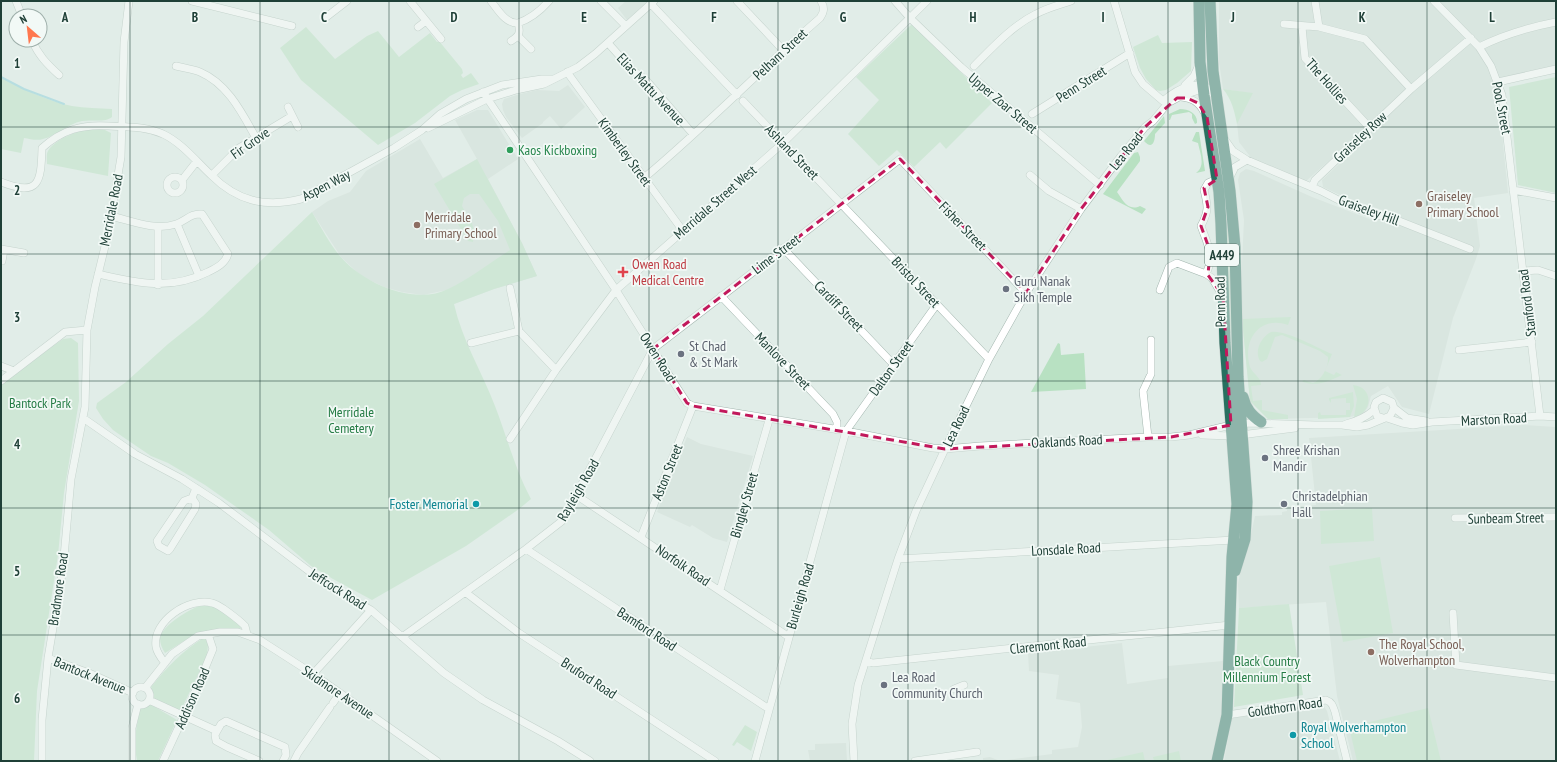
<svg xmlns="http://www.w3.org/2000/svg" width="1557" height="762" font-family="'PT Sans Narrow',sans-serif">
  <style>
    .built { fill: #cfddd7 }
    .green { fill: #b8e1c2 }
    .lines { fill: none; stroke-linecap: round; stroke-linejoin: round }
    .stream { stroke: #83cdd9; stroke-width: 2 }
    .minor-casing { stroke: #a3b6af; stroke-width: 8 }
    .highway-casing { stroke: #c0cac7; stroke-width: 12 }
    .minor { stroke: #fff; stroke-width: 7 }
    .highway { stroke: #287060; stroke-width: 11 }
    .marked { fill: none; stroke: #c2185b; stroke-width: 3; stroke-dasharray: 8 5; stroke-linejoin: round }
    .grid { fill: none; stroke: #1f4037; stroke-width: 1; stroke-opacity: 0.55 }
    .leisure-dot { fill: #2e9e5b; stroke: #f2f9f6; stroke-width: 1.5 }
    .education-dot { fill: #8d6e63; stroke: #f2f9f6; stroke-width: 1.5 }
    .health-dot { fill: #e0444e; stroke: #f2f9f6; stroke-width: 1.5 }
    .worship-dot { fill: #6b7280; stroke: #f2f9f6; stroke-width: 1.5 }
    .culture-dot { fill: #0f9aa8; stroke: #f2f9f6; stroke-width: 1.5 }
    .labels { text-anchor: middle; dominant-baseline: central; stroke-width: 3.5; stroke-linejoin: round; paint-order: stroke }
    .shield { fill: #f2f9f6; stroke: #5e7870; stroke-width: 1 }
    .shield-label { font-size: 13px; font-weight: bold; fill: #1f4037 }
    .street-label { font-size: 14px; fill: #1f4037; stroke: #f2f9f6 }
    .leisure-label { font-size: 14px; fill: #27864d; stroke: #f2f9f6; text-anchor: start }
    .education-label { font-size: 14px; fill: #785e54; stroke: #f2f9f6; text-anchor: start }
    .health-label { font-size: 14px; fill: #be3a42; stroke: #f2f9f6; text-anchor: start }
    .worship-label { font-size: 14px; fill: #5b616d; stroke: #f2f9f6; text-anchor: start }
    .park-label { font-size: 14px; fill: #257c45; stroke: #f2f9f6 }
    .culture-label { font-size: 14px; fill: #0d838f; stroke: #f2f9f6; text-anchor: end }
    .grid-label { font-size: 13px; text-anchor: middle; font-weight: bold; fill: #1f4037; stroke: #f2f9f6; stroke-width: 3.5; stroke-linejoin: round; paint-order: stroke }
  </style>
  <rect width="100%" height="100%" fill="#e1ede8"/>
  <path class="built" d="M 626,1 L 648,1 L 627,20 L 618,8 Z
    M 1219,1 L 1556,1 L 1556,65 L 1496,79 L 1501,106 L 1503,144 L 1508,193 L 1474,198 L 1480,246 L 1476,259 L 1453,318 L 1429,414 L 1402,407 L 1388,386 L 1371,396 L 1368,407 L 1363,414 L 1350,417 L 1268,419 L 1250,401 L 1242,319 L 1241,284 L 1244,220 L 1238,180 L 1240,173 L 1246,169 L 1254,171 L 1312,197 L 1377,222 L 1382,210 L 1342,196 L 1323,187 L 1322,180 L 1355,149 L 1349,143 L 1305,182 L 1252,159 L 1239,142 L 1237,123 L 1248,93 L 1223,89 L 1219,62 Z
    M 568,85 L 585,107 L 561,129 L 550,116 L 543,122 L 543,123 L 522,138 L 506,117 L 503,110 L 502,104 L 504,99 L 520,94 L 537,90 L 559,91 Z
    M 477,110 L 488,110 L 518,159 L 488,179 L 522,243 L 537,276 L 494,289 L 454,304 L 447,290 L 423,295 L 402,292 L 384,287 L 361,276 L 341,257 L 312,212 L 328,201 L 350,192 L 366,171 L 420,139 L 443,178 L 477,159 L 455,120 Z
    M 1524,425 L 1556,427 L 1556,761 L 1353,761 L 1337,696 L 1326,602 L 1239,608 L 1238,584 L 1241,567 L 1244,562 L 1250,539 L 1255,516 L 1282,515 L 1282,512 L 1287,511 L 1287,507 L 1316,505 L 1309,438 Z
    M 687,437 L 701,444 L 753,456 L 727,542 L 713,538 L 692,525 L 690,527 L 657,512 Z
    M 1122,643 L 1127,684 L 1168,678 L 1168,666 L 1223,661 L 1222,711 L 1213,761 L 983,761 L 983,758 L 990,757 L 1000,761 L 1052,754 L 1052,750 L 1078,747 L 1082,727 L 1080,703 L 1056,699 L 1059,675 L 1029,671 L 1028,653 Z
    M 1323,705 L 1327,711 L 1340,761 L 1224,761 L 1232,718 Z
    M 846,743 L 847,761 L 810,761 L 808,750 L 815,750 L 815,744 Z"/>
  <path class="green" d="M 912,24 L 992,103 L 946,149 L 940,142 L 914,167 L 897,150 L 879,166 L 848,134 L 879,100 L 856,77 Z
    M 306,27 L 335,59 L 367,36 L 378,31 L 399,57 L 430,33 L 437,42 L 439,41 L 462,69 L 463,73 L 461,75 L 463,78 L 471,73 L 479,84 L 462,90 L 450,96 L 415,123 L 378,145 L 301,80 L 280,48 Z
    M 1158,35 L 1162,43 L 1192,42 L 1191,71 L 1177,83 L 1166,90 L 1160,91 L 1156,90 L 1146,79 L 1140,68 L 1133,47 Z
    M 1,77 C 22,88 49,102 72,106 C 85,108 99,108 112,109 L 112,117 C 105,123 91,119 82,121 C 67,124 57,136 43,139 C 37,141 30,139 24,138 L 21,153 L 1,149 Z
    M 1556,77 L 1556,193 L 1518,185 L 1509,87 Z
    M 1223,89 L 1253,93 L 1237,124 C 1234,110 1232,100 1223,89 Z
    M 1180,109 C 1189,109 1198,114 1197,123 L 1195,124 L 1192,118 L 1192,114 L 1189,112 L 1172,115 L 1170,120 L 1169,120 L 1169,114 Z
    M 1164,116 L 1165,123 L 1155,134 C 1155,142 1152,150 1144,141 Z
    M 1216,123 L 1222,160 L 1230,253 L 1231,333 L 1228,333 L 1213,124 Z
    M 94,128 L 105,130 L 111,133 L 108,176 L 47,164 C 47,160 46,154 48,151 C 56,138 80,130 94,128 Z
    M 1196,132 L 1199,132 L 1205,171 L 1196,173 C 1206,166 1200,153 1198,143 L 1192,141 Z
    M 1138,152 L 1140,157 L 1140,161 L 1117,192 C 1122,199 1128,212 1140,206 L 1146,209 L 1142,214 L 1103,194 L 1134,153 Z
    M 477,159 L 522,243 L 537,276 L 494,289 L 454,304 C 462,340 482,372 495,406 C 507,437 515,469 531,499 L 519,509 L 466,546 L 372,600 L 333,579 L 311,566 L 269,530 L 205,485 L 168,463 L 151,456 L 123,437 L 113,430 L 103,419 L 96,408 L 97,403 L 126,382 L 168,344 L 203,316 L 312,212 C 321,227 329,243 340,256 C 362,283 415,306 448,289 C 469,279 490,263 510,250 L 498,221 L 479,194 L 470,194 L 464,198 L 462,206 C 470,221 476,223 473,242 L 468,241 L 434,184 Z
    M 1291,317 L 1288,325 C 1260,315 1242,340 1250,367 C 1253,374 1261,377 1261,385 L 1251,386 L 1253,401 L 1262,400 L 1262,410 L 1288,415 L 1288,419 L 1268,419 L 1250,401 L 1242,319 Z
    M 1271,332 C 1284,329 1318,348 1332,354 L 1325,371 L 1334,375 L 1336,372 L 1342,375 C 1329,381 1318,387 1303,382 L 1302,381 L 1304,380 L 1313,383 C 1322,380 1329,366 1328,357 L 1320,351 L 1282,335 L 1275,337 L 1267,359 L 1262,362 L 1260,361 C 1254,351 1261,337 1271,332 Z
    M 71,338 L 78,343 L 79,401 L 64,493 L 58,555 L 37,691 L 34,761 L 1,761 L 1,383 L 63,339 Z
    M 1058,343 L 1060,344 L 1061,355 L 1084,353 L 1086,389 L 1031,392 Z
    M 1353,385 C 1374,387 1373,413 1354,417 L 1357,399 Z
    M 1353,392 L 1354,406 L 1350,417 L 1318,419 L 1318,413 L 1320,412 L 1321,415 L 1346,415 L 1346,410 L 1350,410 L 1350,403 L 1346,403 L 1346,398 L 1331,399 L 1331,403 L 1329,400 L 1329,398 Z
    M 1372,508 L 1374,541 L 1321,544 L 1320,511 Z
    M 1380,557 L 1393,633 L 1343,642 L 1329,566 Z
    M 1289,604 L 1303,695 L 1234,707 L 1239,608 Z
    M 201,605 C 204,605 208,605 211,606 C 218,608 240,623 241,628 L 184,641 L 165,653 C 162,648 160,644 160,638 C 163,624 189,610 201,605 Z
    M 205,637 L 208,645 L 207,656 L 181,710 L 179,712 L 154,699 L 154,695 L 151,687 C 168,666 182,651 205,637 Z
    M 150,704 L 177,720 L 158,761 L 137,761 L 134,742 L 140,708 L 146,707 Z
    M 1428,708 L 1441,761 L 1357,761 L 1349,727 Z
    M 745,725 L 757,732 L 751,751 L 737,742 L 734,746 L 732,745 Z
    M 1179,751 L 1181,761 L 1154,761 L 1153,757 Z
    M 1143,752 L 1145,761 L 1103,761 Z"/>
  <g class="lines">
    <path class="stream" d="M 1,77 L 24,89 L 64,104"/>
    <g class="minor-casing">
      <path id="minor" d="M 16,1 L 22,16
        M 192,1 L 292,26
        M 410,1 L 441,39
        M 491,1 C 498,10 506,24 518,23
        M 601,1 L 626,26
        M 737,1 L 783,50
        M 895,1 L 910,18 L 961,67 L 1100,185
        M 1114,1 L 1135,72 L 1143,84 L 1163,101
        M 1315,1 L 1319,27
        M 1434,1 L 1479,47 L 1491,66 L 1502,95 L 1540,416
        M 651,4 L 737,95
        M 325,18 L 347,1
        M 1284,24 L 1319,27 L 1365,39 L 1411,89
        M 418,27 L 426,21
        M 1302,27 L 1305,58 L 1370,128
        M 519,37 L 531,49
        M 32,40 C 38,55 47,64 59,75
        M 511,41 C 519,36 521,33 518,23 C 530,19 541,10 549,1
        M 608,43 L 632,70 L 645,79 L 693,134
        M 1479,47 C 1503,35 1530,27 1556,22
        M 176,66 C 184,68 192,69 200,72 C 228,84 242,113 256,138
        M 974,66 C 993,47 1012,26 1036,14 C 1047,8 1059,5 1071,1
        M 567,72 L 683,231
        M 1498,82 L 1556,69
        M 1185,85 L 1194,76 L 1199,65
        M 483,92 L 616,290 L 674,383 L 687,403 L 693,406 L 846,431 L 933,448 L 945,449 L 980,446 L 1148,437 L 1171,437 L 1189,435 L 1231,425 L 1250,423 L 1315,425 L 1342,425 L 1357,427 L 1368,425 L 1390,416 L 1394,408 L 1392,402 L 1383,398 L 1376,402 L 1374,407 L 1377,416 L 1383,418
        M 1181,97 C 1192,98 1199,102 1204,112
        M 743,101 L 989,359
        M 1163,101 C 1177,89 1203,74 1215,97
        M 288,107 L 298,127
        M 1032,114 L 1130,53
        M 428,128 L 487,99 L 516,90 L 544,84 L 578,67 L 595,54 L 654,1
        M 1223,137 L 1233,151 L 1247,160 L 1321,191 L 1352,207 L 1376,215 L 1389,217 L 1470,249
        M 212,175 L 239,148 L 292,116
        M 1030,175 L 1049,191 L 1081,209
        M167 185a8 8 0 1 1 16 0a8 8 0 1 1-16 0Z
        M 644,178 C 705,127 760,70 820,18 C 824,12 825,8 821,1
        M 1229,179 L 1235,167 L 1247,160
        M 182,180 L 197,161
        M 1,182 C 39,197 41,183 42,148 C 62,130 82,124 109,126 C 127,127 145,126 163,134 C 182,143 196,161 211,175 C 237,201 265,208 301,199 L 394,148 L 422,130 L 440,114 L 466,99 L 502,85 L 542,79 L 553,79
        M 1312,187 L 1315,180 L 1411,89 L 1471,38
        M 1513,190 L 1556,198
        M 177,224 L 199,276
        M 783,248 L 894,365
        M 1,249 L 24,253
        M 2,261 L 4,250
        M 1523,271 L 1538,270 L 1556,276
        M 98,274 C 137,283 170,291 208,272 C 216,268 225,264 228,254 L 202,214 C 190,213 186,221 176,224 C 155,231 132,221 111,216
        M 1206,274 C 1215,256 1207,243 1201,226 C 1209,211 1208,206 1204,190 L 1208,183 L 1217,179
        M 158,285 L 158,227
        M 510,288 L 519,331 L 556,370
        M 1160,290 L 1169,267 L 1177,263 L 1206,274 L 1212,278 L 1222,295
        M 721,296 L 833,414 L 837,422 L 837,430
        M 471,343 L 519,331
        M 1459,350 L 1532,342
        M 1,366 L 14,371
        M 1,381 L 65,332 L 87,330
        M 1394,408 L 1407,418 L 1426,421
        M 83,418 L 135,454 L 182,479 L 219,503 L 326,584 L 371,610 L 444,673 L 483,700 L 558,741 L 590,761
        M 1387,418 L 1402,423 L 1413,425 L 1432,422 L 1540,416 L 1556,417
        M 1346,424 C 1357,421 1365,418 1374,410
        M 1202,435 L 1233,436 L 1295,428
        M 1148,437 L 1143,391 L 1151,374 L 1151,340
        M 510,439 L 556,370 L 616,290 L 783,143 L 927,1
        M 576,495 L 789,637
        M 192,498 L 196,504 L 195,509 L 170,549 L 168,551 L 159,546 L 157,541 L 184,501 L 192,498 L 196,488
        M 1455,518 L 1556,517
        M 641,537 L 693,406
        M 526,549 L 769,709
        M 898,559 L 1234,540
        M 720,590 L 769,420
        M 465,592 L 519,633 L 715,761
        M 1453,613 L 1456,665 L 1556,678
        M 402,637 L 526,549 L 562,521 L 599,452 L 653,349 L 900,159 L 1026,293
        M 48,658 L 89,673 L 133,693
        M 866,661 L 873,663 L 1230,625
        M 165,663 C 161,658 157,653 156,647 C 152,621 189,597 212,603 C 219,604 239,620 245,626 L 247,634
        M 313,674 L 371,610
        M132 696a9 9 0 1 1 18 0a9 9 0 1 1-18 0Z
        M 145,688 L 172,654 L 198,636 L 220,632 L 238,632 L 260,640 L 313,674 L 437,761
        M 954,689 L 964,685
        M 149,700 L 217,731 L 215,735 L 216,741 L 227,747 L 259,761
        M 333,703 L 340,693
        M 1227,715 L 1326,700 C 1332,702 1333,706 1335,712 L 1347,761
        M 217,731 L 221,724 L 226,721 L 285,747 L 286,755 L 283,761
        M 42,761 L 42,720 L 48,658 L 63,568 L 71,479 L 85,407 L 87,330 L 95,287 L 108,234 L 121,157 L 124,42 L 129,1
        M 132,761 L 132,728 L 138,704
        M 163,761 L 199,683 L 213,649 L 208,634
        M 294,761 L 298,753 L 330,707
        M 755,761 L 846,431 L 937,304
        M 854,761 L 852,724 L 858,685 L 898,559 L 916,511 L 945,449 L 989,359 L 1026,293 L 1081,209 L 1121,156 L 1145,127 L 1153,121 L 1168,103 L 1181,96 L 1196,91 L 1205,85
        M 915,761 L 977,752"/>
    </g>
    <g class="highway-casing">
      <path id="highway" d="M 1199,1 L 1200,62 L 1204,95 L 1219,192 L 1221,224 L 1225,343 L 1237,504 L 1232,557 L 1227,715 L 1217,761
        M 1210,1 L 1213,71 L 1230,191 L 1235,247 L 1238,377 L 1247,502 L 1245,539 L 1235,571
        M 1243,397 C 1246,409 1251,415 1261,422"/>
    </g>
    <use href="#minor" class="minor"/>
    <use href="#highway" class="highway"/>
  </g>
  <path d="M0 0H1557V762H0ZM 1177,98 L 1187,98 L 1198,103 L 1207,117 L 1217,179 L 1204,188 L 1208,207 L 1201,226 L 1210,251 L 1208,275 L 1223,296 L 1231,425 L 1171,437 L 945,449 L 693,406 L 687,403 L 653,349 L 900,159 L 1026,293 L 1081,209 L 1145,127 Z" fill="#e1ede8" fill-opacity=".55" fill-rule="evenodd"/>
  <path class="marked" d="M 1177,98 L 1187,98 L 1198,103 L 1207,117 L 1217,179 L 1204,188 L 1208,207 L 1201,226 L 1210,251 L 1208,275 L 1223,296 L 1231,425 L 1171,437 L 945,449 L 693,406 L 687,403 L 653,349 L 900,159 L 1026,293 L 1081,209 L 1145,127 Z"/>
  <path class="grid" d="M 130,1 L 130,761M 260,1 L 260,761M 389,1 L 389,761M 519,1 L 519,761M 649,1 L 649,761M 778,1 L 778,761M 908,1 L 908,761M 1038,1 L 1038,761M 1168,1 L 1168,761M 1298,1 L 1298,761M 1427,1 L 1427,761M 1,127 L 1556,127M 1,254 L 1556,254M 1,381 L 1556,381M 1,508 L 1556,508M 1,635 L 1556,635"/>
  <circle class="leisure-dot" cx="510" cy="150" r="4"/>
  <g class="education-dot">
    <circle cx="1419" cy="204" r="4"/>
    <circle cx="417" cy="225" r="4"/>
    <circle cx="1371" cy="652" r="4"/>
  </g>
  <path class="health-dot" d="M621 266h4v4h4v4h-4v4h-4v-4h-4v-4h4z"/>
  <g class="worship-dot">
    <circle cx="1006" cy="289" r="4"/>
    <circle cx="681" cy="354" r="4"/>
    <circle cx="1265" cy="458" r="4"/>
    <circle cx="1284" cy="504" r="4"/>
    <circle cx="884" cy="685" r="4"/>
  </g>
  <g class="culture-dot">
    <circle cx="476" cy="504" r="4"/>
    <circle cx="1293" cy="735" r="4"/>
  </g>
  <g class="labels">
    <rect class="shield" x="1205" y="244" width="34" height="22" rx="3"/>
    <g class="shield-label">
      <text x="1222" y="255">A449</text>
    </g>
    <g class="street-label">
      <text transform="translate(780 54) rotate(-43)">Pelham Street</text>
      <text transform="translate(1327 81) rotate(48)">The Hollies</text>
      <text transform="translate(1081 84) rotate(-32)">Penn Street</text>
      <text transform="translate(651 89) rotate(47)">Elias Mattu Avenue</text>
      <text transform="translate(1003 103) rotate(40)">Upper Zoar Street</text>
      <text transform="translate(1502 108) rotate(79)">Pool Street</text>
      <text transform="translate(1360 137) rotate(-43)">Graiseley Row</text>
      <text transform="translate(250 143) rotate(-35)">Fir Grove</text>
      <text transform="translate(1126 151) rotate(-51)">Lea Road</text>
      <text transform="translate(625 152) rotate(54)">Kimberley Street</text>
      <text transform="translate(792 152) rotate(46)">Ashland Street</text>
      <text transform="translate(326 185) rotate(-27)">Aspen Way</text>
      <text transform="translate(715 202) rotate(-41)">Merridale Street West</text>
      <text transform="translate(111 210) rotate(-79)">Merridale Road</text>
      <text transform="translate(1369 210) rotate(20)">Graiseley Hill</text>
      <text transform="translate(963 226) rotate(46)">Fisher Street</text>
      <text transform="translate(776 254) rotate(-37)">Lime Street</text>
      <text transform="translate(916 282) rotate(47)">Bristol Street</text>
      <text transform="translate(1220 302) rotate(-91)">Penn Road</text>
      <text transform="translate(1527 303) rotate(-97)">Stanford Road</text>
      <text transform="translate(839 306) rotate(46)">Cardiff Street</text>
      <text transform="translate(658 357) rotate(58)">Owen Road</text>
      <text transform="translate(783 361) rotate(46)">Manlove Street</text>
      <text transform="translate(891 368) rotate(-54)">Dalton Street</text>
      <text transform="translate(1494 419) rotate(-3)">Marston Road</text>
      <text transform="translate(956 426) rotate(-64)">Lea Road</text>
      <text transform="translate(1067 441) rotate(-3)">Oaklands Road</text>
      <text transform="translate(667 472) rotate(-68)">Aston Street</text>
      <text transform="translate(578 490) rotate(-60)">Rayleigh Road</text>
      <text transform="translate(744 505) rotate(-74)">Bingley Street</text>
      <text transform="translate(1506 518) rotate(-1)">Sunbeam Street</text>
      <text transform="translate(1066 549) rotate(-3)">Lonsdale Road</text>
      <text transform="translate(683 565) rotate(34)">Norfolk Road</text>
      <text transform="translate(58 589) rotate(-82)">Bradmore Road</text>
      <text transform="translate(338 589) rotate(32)">Jeffcock Road</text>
      <text transform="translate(800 596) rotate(-74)">Burleigh Road</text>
      <text transform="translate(647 629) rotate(33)">Bamford Road</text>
      <text transform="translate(1048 645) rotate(-6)">Claremont Road</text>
      <text transform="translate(90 675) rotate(22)">Bantock Avenue</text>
      <text transform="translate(589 678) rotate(33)">Bruford Road</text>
      <text transform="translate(338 692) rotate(34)">Skidmore Avenue</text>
      <text transform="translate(192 698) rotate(-66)">Addison Road</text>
      <text transform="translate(1285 707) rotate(-8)">Goldthorn Road</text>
    </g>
    <g class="leisure-label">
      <text x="518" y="150">Kaos Kickboxing</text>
    </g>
    <g class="education-label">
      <text x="1427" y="196">Graiseley<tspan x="1427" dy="16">Primary School</tspan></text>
      <text x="425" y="217">Merridale<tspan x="425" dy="16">Primary School</tspan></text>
      <text x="1379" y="644">The Royal School,<tspan x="1379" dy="16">Wolverhampton</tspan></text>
    </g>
    <g class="health-label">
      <text x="632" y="264">Owen Road<tspan x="632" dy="16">Medical Centre</tspan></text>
    </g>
    <g class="worship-label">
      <text x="1014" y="281">Guru Nanak<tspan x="1014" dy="16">Sikh Temple</tspan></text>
      <text x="689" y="346">St Chad<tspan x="689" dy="16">&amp; St Mark</tspan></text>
      <text x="1273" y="450">Shree Krishan<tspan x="1273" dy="16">Mandir</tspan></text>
      <text x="1292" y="496">Christadelphian<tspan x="1292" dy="16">Hall</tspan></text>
      <text x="892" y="677">Lea Road<tspan x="892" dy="16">Community Church</tspan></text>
    </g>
    <g class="park-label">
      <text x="40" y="403">Bantock Park</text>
      <text x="351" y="412">Merridale<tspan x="351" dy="16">Cemetery</tspan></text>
      <text x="1267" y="661">Black Country<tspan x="1267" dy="16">Millennium Forest</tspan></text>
    </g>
    <g class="culture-label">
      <text x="468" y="504">Foster Memorial</text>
      <text x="1301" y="727" text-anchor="start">Royal Wolverhampton<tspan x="1301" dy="16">School</tspan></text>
    </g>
  </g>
  <g class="grid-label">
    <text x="65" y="22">A</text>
    <text x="195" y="22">B</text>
    <text x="324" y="22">C</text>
    <text x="454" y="22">D</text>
    <text x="584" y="22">E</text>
    <text x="714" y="22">F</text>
    <text x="843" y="22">G</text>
    <text x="973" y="22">H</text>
    <text x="1103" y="22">I</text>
    <text x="1233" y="22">J</text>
    <text x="1362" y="22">K</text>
    <text x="1492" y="22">L</text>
    <text x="17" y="68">1</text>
    <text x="17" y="195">2</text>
    <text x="17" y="322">3</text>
    <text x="17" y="449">4</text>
    <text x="17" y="576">5</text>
    <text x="17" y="703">6</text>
  </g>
  <rect width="1557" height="762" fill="none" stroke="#1f4037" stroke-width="4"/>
  <g transform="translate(28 28) rotate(332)"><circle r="19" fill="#f2f9f6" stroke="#9eafaa"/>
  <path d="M0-3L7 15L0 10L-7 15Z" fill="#ff774e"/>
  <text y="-6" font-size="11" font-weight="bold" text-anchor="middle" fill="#1f4037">N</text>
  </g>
</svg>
